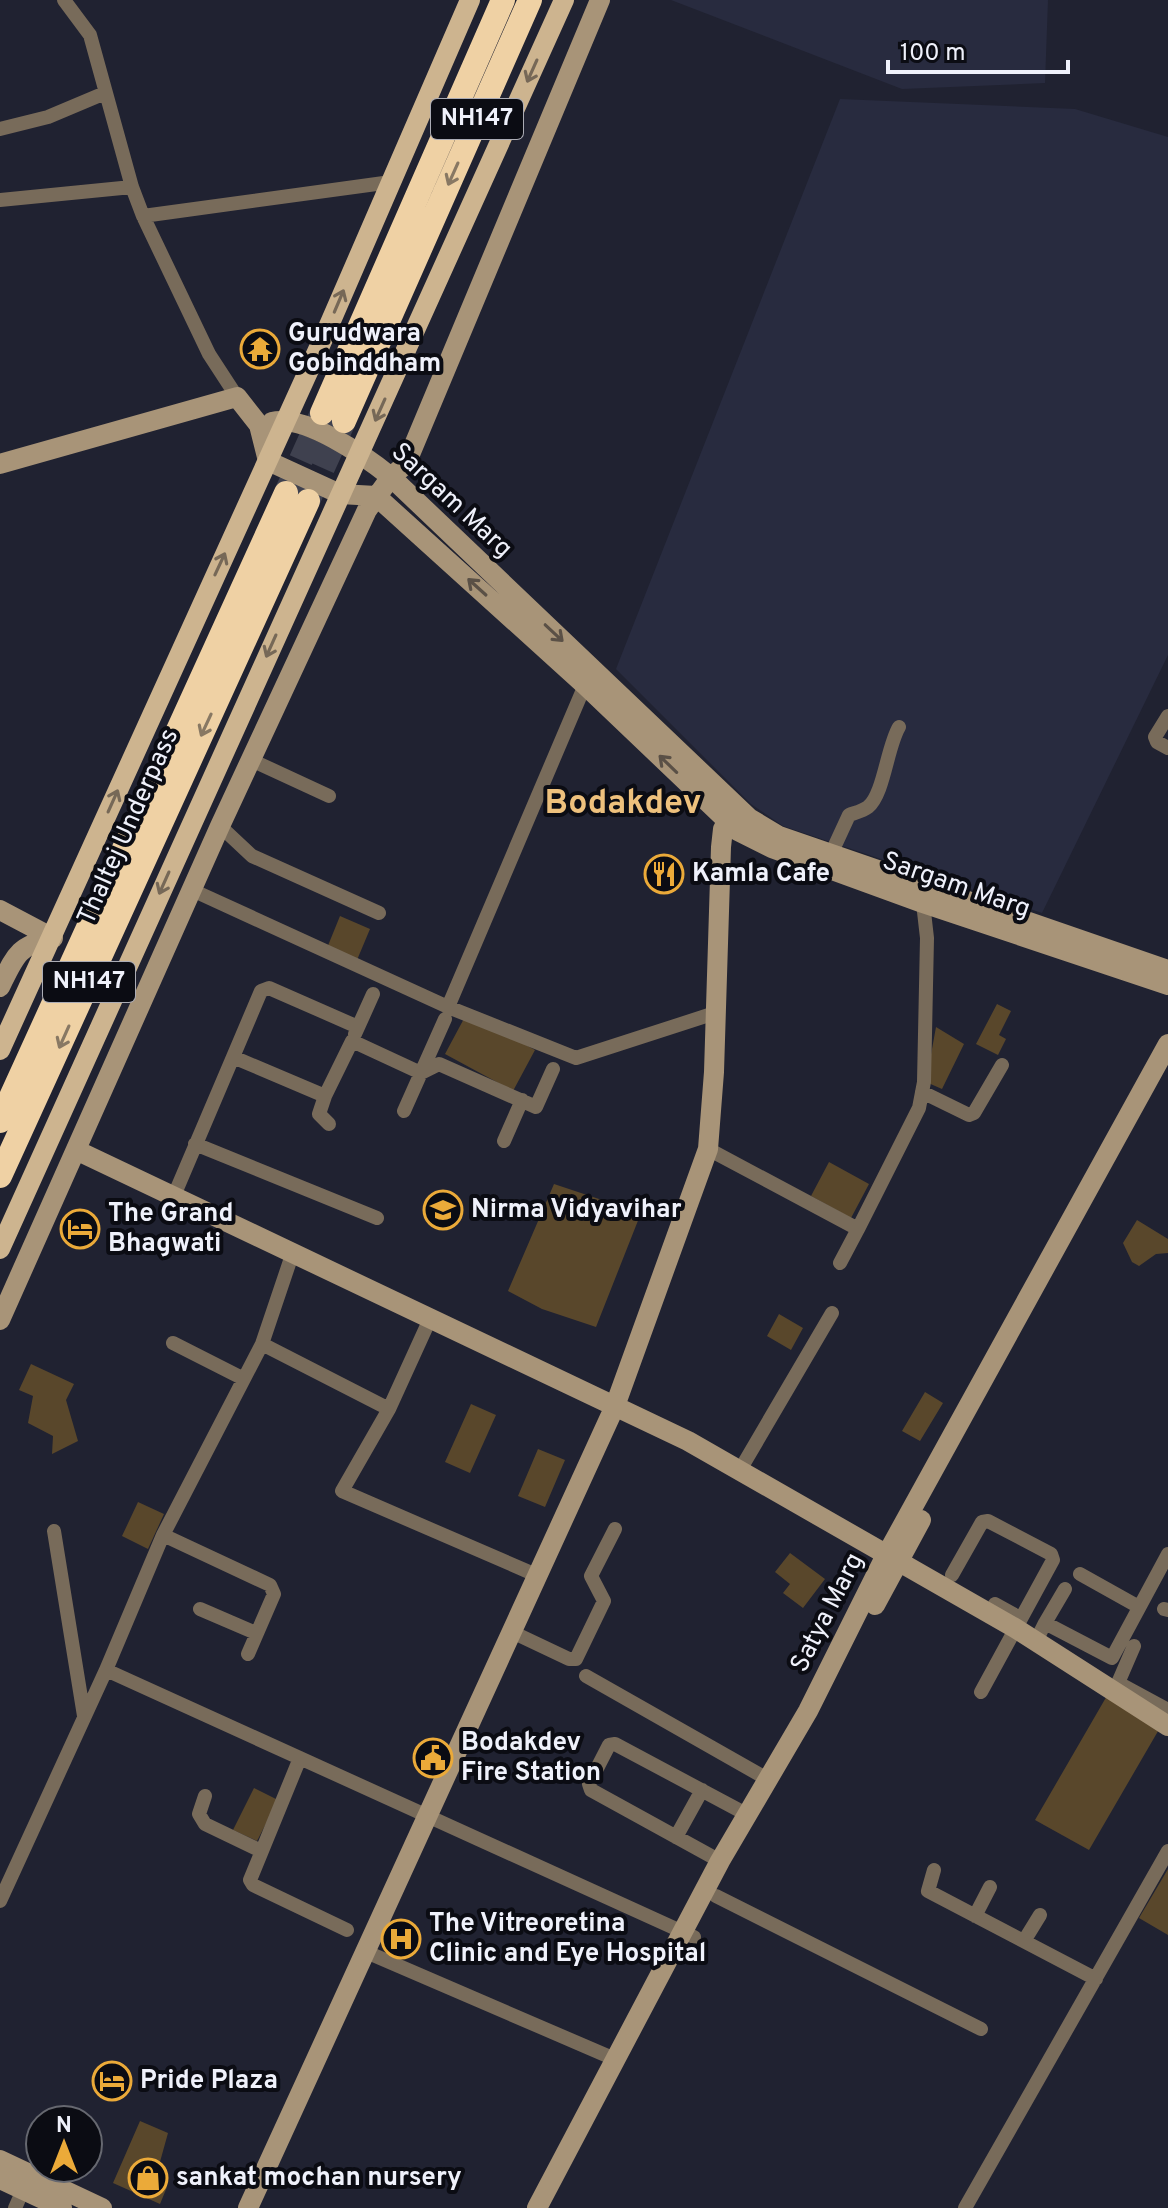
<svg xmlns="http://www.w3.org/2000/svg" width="1168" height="2208" font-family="Overpass,sans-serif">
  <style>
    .built { fill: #282b3f }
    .green { fill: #59472b }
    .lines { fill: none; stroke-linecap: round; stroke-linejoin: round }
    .highway-tunnel { stroke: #3f414f; stroke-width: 24; stroke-dasharray: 24 12; stroke-linecap: butt }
    .street { stroke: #786b5a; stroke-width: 14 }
    .secondary { stroke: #a89478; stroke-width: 20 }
    .primary { stroke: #cdb48f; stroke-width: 20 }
    .highway { stroke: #efd1a4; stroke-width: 24 }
    .oneway { stroke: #766857 }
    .oneway2 { stroke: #887863 }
    .oneway3 { stroke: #5a5046 }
    .labels { text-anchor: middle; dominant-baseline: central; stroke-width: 8; stroke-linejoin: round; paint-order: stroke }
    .shield { fill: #0b0c13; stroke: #abacb5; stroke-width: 2 }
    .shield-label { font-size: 24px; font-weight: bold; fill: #eff1fb }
    .poi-label { font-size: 26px; font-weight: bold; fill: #eff1fb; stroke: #0b0c13; text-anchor: start }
    .street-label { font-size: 26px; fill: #eff1fb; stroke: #0b0c13 }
    .district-label { font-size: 34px; font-weight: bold; fill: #eec17d; stroke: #0b0c13 }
  </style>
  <rect width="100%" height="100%" fill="#202231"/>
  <path class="built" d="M 671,0 L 1048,0 L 1045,83 L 902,89 Z
    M 840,99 L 1075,109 L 1168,137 L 1168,655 L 1042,913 L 783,826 L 751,804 L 616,669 Z"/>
  <path class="green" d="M 340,916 L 370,929 L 357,960 L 327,948 Z
    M 997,1004 L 1011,1011 L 999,1035 L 1006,1039 L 998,1055 L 976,1044 Z
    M 467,1013 L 535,1050 L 513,1091 L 445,1054 Z
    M 936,1027 L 964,1044 L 942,1089 L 926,1082 Z
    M 829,1162 L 869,1184 L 851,1218 L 811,1196 Z
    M 554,1184 L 641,1213 L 596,1327 L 542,1309 L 508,1291 Z
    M 1137,1220 L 1168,1239 L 1168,1253 L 1156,1254 L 1139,1266 L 1132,1262 L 1123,1243 Z
    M 779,1314 L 803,1328 L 791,1350 L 767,1336 Z
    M 31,1364 L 74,1384 L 66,1400 L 78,1441 L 52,1454 L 53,1436 L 28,1423 L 33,1396 L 19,1390 Z
    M 925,1392 L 943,1403 L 920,1441 L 902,1431 Z
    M 471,1404 L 496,1415 L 470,1473 L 445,1462 Z
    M 538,1449 L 565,1460 L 545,1507 L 518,1496 Z
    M 138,1502 L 164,1514 L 148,1549 L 122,1536 Z
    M 790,1553 L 825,1579 L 803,1608 L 783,1593 L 790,1584 L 775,1572 Z
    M 1108,1694 L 1161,1726 L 1089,1850 L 1035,1820 Z
    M 254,1788 L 278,1800 L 257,1841 L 233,1830 Z
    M 1168,1869 L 1168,1935 L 1139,1918 Z
    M 140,2121 L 168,2133 L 158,2169 L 166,2173 L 161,2185 L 167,2187 L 160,2204 L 113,2183 Z"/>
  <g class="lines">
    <path class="highway-tunnel" d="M 286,493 L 322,413
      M 308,501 L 344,421"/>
    <path class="street" d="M 64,0 L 90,35 L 132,187 L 143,216 L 209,354 L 237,397
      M 0,129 L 48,117 L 105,93
      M 0,200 L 132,187
      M 143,216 L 391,182
      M 1168,716 L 1155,737 L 1157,742 L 1168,748
      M 251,760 L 329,796
      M 220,826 L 252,856 L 379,913
      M 831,854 L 849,815 C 854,813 863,811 868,807 C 884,794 887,747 899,727
      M 192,890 L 448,1007 L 585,685 L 591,679
      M 448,1007 L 576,1058 L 715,1013
      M 355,1034 L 373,994
      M 233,1057 L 261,991 L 269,988 L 358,1027
      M 922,1092 L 969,1115 L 974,1113 L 1002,1065
      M 325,1096 L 319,1114 L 329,1124
      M 404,1111 L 445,1019
      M 504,1141 L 522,1100
      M 195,1144 L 377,1218
      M 708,1149 L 858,1229 L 919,1108 L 924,1082 L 927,938 L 923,903
      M 173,1198 L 233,1057 L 325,1096 L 352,1041 L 421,1073 L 439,1064 L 536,1107 L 553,1069
      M 840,1263 L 858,1229
      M 430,1319 L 389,1409 L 342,1491 L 536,1575
      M 173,1343 L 242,1378
      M 262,1344 L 389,1409
      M 740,1470 L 832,1313
      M 54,1531 L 84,1716
      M 163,1535 L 270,1585 L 274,1594 L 248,1654
      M 1080,1574 L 1139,1607
      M 952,1575 L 982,1522 L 988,1521 L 1051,1554 L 1053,1560 L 981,1692
      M 995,1604 L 1020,1618
      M 200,1609 L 256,1633
      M 1164,1609 L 1168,1610
      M 1045,1623 L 1065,1589
      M 512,1632 L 569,1659 L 576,1659 L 604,1601 L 591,1576 L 615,1529
      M 1036,1641 L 1045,1623 L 1112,1658 L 1168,1554
      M 1134,1646 L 1118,1683 L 1168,1710
      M 106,1670 L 694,1937
      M 586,1676 L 769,1780
      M 300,1758 L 250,1880 L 253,1885 L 347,1930
      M 205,1796 L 199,1814 L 205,1824 L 261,1851
      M 676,1837 L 702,1790
      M 720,1861 L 591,1790 L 589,1784 L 609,1745 L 615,1744 L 748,1815
      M 934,1870 L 928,1891 L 1096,1979
      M 716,1896 L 981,2029
      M 0,1901 L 106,1670 L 163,1535 L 262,1344 L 292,1255
      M 975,1916 L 990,1887
      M 1024,1941 L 1040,1915
      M 364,1951 L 617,2060
      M 15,2208 L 23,2190
      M 965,2208 L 1168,1851"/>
    <path class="secondary" d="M 272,422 C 305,414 365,456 391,477 L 749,818 L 779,836 L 1168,970
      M 0,464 L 237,397 L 259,425 L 268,461 L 340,494 L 376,496 L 585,685 L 738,831 L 772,848 L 923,903 L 1168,985
      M 0,910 L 53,938
      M 0,987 C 15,956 18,945 53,938
      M 78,1151 L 688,1441 L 1015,1628 L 1168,1726
      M 0,1320 L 220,826 L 367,510 L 391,477 L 406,464 L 600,0
      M 875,1605 L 921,1520
      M 0,2160 L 102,2208
      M 0,2179 L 62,2208
      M 248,2208 L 615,1406 L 708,1149 L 714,1072 L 721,847 L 723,829 L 737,807
      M 537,2208 L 720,1861 L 808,1711 L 882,1563 L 1168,1044"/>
    <path class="primary" d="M 0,1050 L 327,330 L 470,0
      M 0,1249 L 564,0"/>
    <path class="highway" d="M 322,413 L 503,0
      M 344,421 L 530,0
      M 0,1121 L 286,493
      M 0,1176 L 308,501"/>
  </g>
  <defs><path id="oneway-shaft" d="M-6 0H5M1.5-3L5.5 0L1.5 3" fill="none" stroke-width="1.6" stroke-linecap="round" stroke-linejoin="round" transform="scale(2)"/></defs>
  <g class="oneway">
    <use href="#oneway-shaft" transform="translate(532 71) rotate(114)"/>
    <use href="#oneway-shaft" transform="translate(339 301) rotate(-67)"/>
    <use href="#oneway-shaft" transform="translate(380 410) rotate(114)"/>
    <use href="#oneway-shaft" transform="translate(220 564) rotate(-65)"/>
    <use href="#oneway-shaft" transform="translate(271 646) rotate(114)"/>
    <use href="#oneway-shaft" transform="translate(113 801) rotate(-66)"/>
    <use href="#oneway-shaft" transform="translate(164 883) rotate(114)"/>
  </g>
  <g class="oneway2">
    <use href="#oneway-shaft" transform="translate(453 174) rotate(114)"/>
    <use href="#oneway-shaft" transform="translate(206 725) rotate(115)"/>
    <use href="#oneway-shaft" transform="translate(64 1037) rotate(114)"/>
  </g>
  <g class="oneway3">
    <use href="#oneway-shaft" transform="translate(477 587) rotate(-138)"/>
    <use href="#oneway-shaft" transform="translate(554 633) rotate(43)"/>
    <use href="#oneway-shaft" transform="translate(668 764) rotate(-136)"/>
  </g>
  <defs>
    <g id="temple-ring" transform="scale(2)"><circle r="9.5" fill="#0b0c13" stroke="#ebaa39" stroke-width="1.5"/><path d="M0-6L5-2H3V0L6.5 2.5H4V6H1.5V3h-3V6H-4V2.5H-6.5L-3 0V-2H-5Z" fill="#ebaa39"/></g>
    <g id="restaurant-ring" transform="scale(2)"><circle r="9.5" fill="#0b0c13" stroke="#ebaa39" stroke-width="1.5"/><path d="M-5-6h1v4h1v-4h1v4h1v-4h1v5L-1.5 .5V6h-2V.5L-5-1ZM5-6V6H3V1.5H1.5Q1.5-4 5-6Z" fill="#ebaa39"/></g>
    <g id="school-ring" transform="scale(2)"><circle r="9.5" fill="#0b0c13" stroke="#ebaa39" stroke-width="1.5"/><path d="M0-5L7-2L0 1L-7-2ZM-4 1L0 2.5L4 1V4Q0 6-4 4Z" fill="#ebaa39"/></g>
    <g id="hotel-ring" transform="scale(2)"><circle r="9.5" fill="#0b0c13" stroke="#ebaa39" stroke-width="1.5"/><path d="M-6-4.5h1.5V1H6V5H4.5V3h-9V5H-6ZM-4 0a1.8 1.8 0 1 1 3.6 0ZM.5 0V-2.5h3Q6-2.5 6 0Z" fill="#ebaa39"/></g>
    <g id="civic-ring" transform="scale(2)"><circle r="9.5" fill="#0b0c13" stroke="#ebaa39" stroke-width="1.5"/><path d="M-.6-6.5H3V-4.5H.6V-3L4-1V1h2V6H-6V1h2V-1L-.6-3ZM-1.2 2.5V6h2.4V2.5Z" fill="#ebaa39"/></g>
    <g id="hospital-ring" transform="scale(2)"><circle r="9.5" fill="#0b0c13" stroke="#ebaa39" stroke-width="1.5"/><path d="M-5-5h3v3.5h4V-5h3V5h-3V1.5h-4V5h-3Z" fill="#ebaa39"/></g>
    <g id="shop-ring" transform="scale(2)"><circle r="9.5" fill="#0b0c13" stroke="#ebaa39" stroke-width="1.5"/><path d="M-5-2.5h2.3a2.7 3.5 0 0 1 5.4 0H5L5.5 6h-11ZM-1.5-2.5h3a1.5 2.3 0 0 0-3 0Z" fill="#ebaa39"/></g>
  </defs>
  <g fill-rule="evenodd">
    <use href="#temple-ring" x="260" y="349"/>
    <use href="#restaurant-ring" x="664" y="874"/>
    <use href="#school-ring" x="443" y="1210"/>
    <use href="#hotel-ring" x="80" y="1229"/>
    <use href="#civic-ring" x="433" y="1758"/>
    <use href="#hospital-ring" x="401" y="1939"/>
    <use href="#hotel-ring" x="112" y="2081"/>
    <use href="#shop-ring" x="148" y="2178"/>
  </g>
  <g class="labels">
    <g class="shield">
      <rect x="431" y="99" width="92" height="40" rx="6"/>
      <rect x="43" y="962" width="92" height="40" rx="6"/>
    </g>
    <g class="shield-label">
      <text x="477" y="119">NH147</text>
      <text x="89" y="982">NH147</text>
    </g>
    <g class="poi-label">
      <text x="288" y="334">Gurudwara<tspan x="288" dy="30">Gobinddham</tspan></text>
      <text x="692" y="874">Kamla Cafe</text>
      <text x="471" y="1210">Nirma Vidyavihar</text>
      <text x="108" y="1214">The Grand<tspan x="108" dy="30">Bhagwati</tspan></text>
      <text x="461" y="1743">Bodakdev<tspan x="461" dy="30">Fire Station</tspan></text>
      <text x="429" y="1924">The Vitreoretina<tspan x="429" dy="30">Clinic and Eye Hospital</tspan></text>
      <text x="140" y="2081">Pride Plaza</text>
      <text x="176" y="2178">sankat mochan nursery</text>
    </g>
    <g class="street-label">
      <text transform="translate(451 501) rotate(43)">Sargam Marg</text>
      <text transform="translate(129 827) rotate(-66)">Thaltej Underpass</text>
      <text transform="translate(956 886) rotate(19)">Sargam Marg</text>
      <text transform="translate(828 1613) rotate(-63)">Satya Marg</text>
    </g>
    <g class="district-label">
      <text x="623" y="804">Bodakdev</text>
    </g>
  </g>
  <g transform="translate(64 2144)"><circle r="38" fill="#0b0c13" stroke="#666870" stroke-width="2"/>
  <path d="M0-6L14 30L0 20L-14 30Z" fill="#ebaa39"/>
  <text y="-12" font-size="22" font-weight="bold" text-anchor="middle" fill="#eff1fb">N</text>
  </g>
  <path d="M888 60v12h180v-12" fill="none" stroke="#eff1fb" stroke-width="4"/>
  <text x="900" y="60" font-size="24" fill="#eff1fb" stroke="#0b0c13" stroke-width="6" paint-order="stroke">100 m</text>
</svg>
